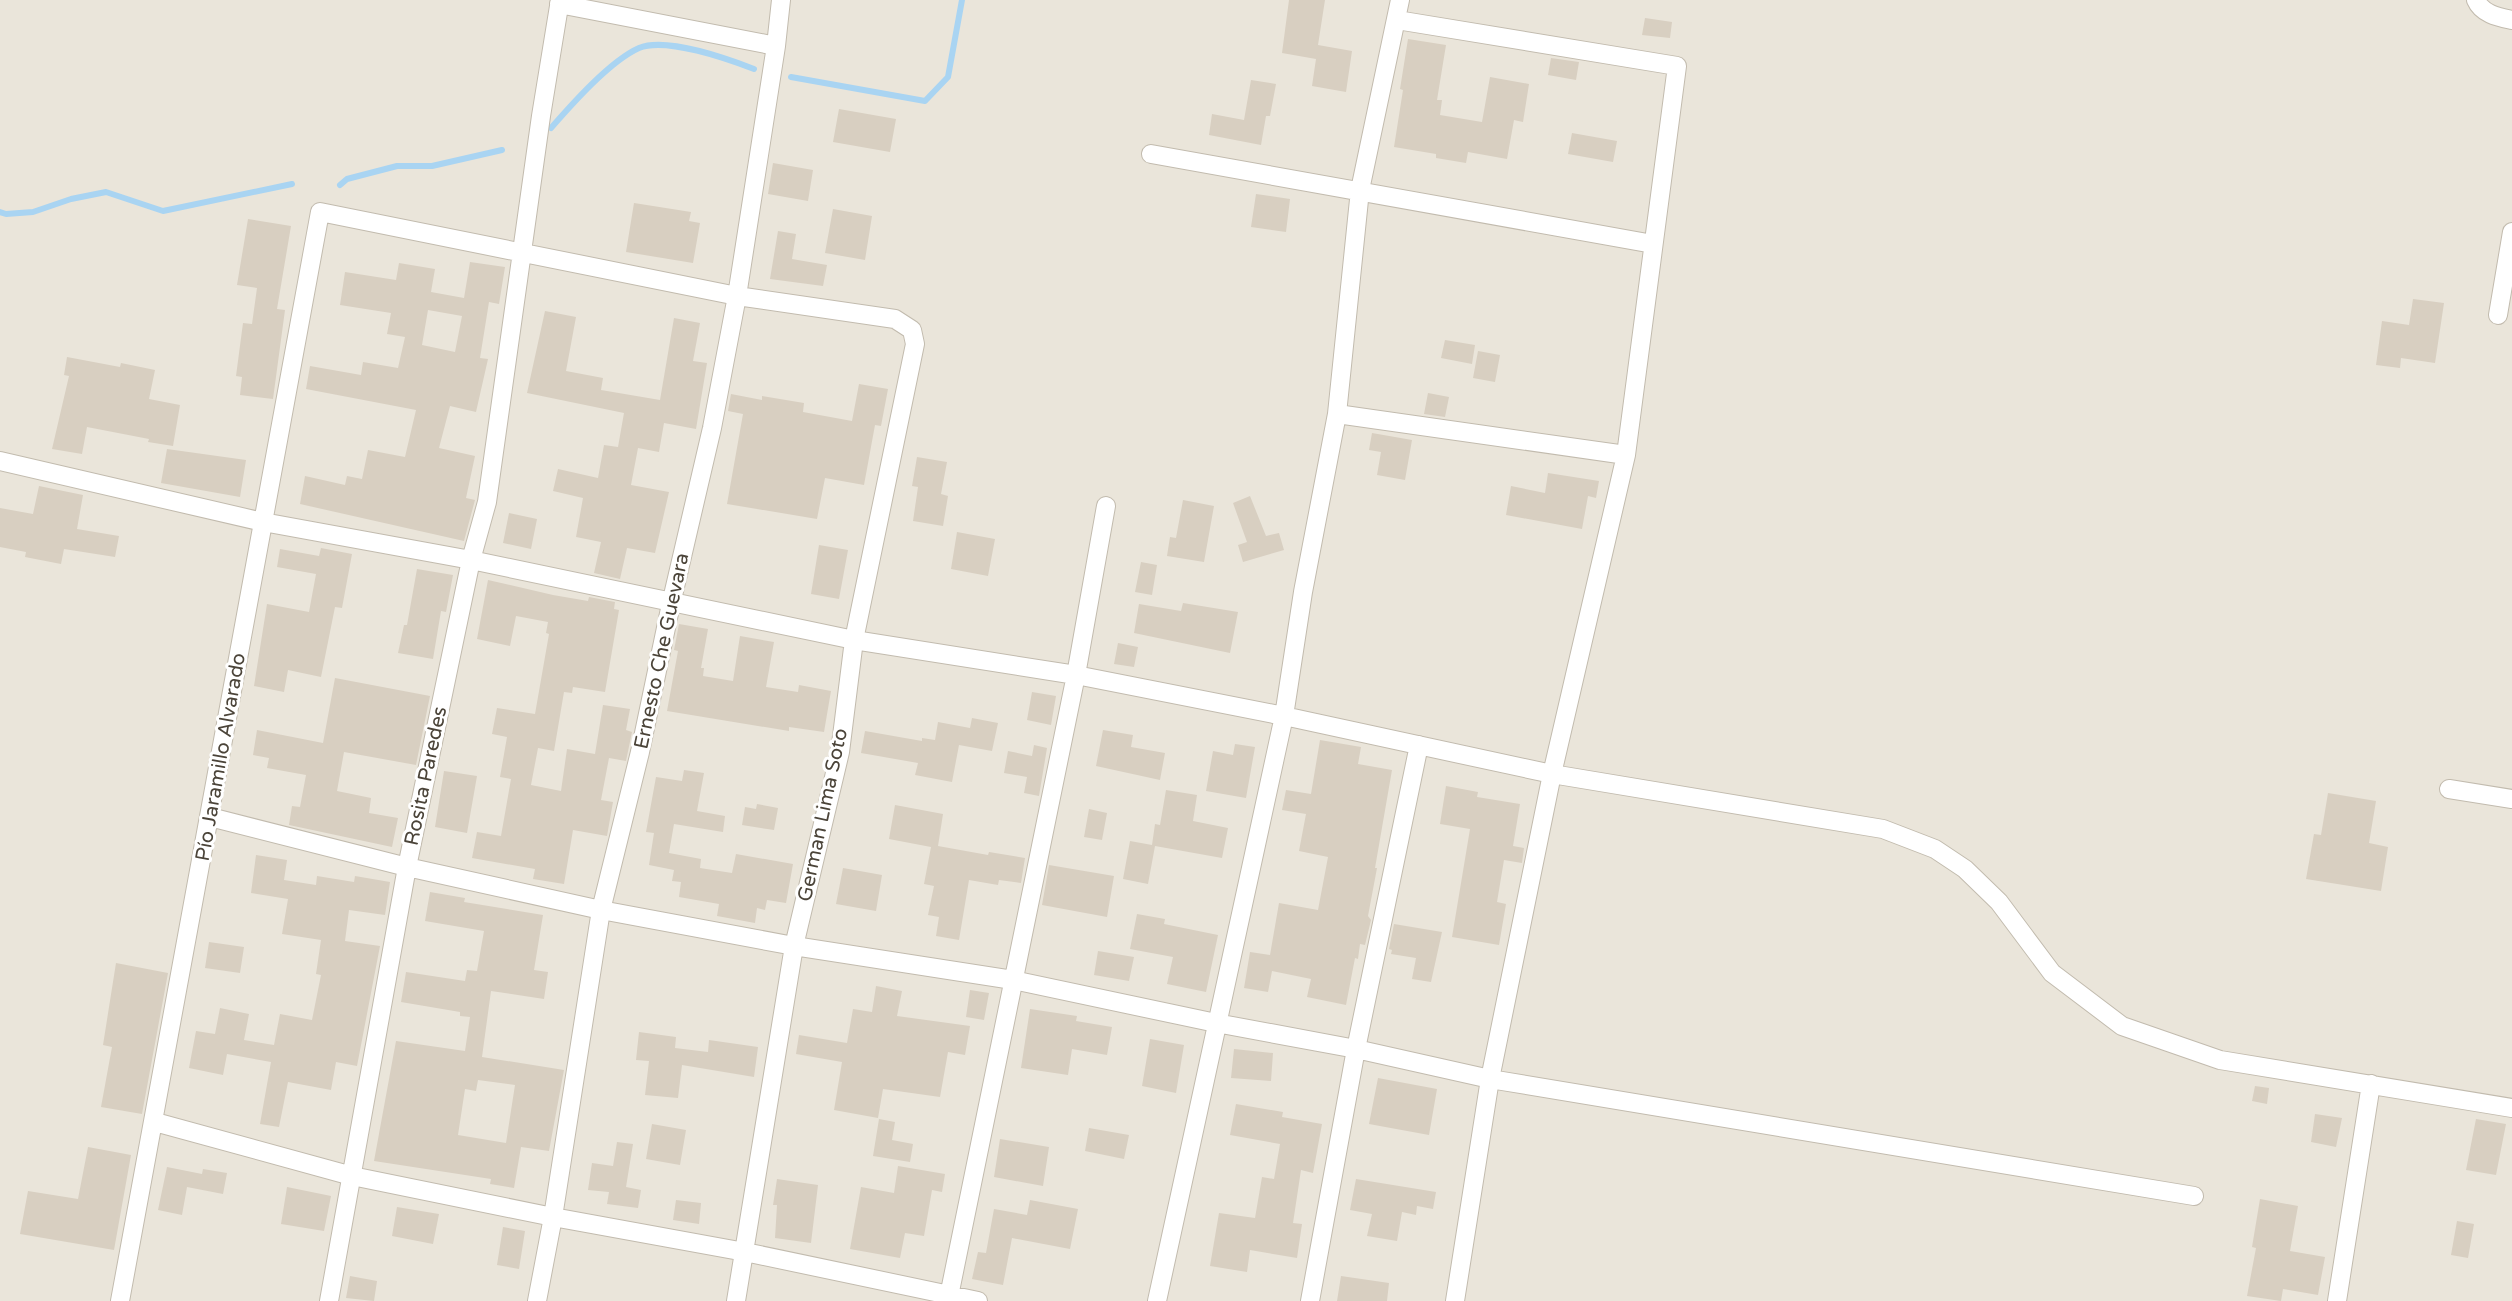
<svg xmlns="http://www.w3.org/2000/svg" width="2512" height="1301" font-family="'Varela Round',sans-serif">
  <style>
    .residential { fill: #eae5da }
    .lines { fill: none; stroke-linecap: round; stroke-linejoin: round }
    .stream { stroke: #a9d4f2; stroke-width: 6 }
    .building { fill: #d8cfc1; fill-rule: evenodd }
    .street-casing { stroke: #c2bbae; stroke-width: 20 }
    .street { stroke: #fff; stroke-width: 18 }
    .labels { text-anchor: middle; dominant-baseline: central; stroke-width: 6; stroke-linejoin: round; paint-order: stroke }
    .street-label { font-size: 20px; fill: #4b4439; stroke: #fff }
  </style>
  <rect width="100%" height="100%" fill="#f6f3ec"/>
  <path class="residential" d="M 0,0 L 2512,0 L 2512,1301 L 0,1301 Z"/>
  <g class="lines">
    <path class="stream" d="M 791,77 L 925,101 L 948,77 L 962,0
      M 551,128 C 572,104 610,61 639,48 C 666,37 728,59 754,69
      M 340,185 L 347,179 L 397,166 L 432,166 L 502,150
      M 0,212 L 6,214 L 33,212 L 71,199 L 106,192 L 163,211 L 292,184"/>
  </g>
  <path class="building" d="M 1289,0 L 1325,0 L 1318,45 L 1352,51 L 1346,92 L 1312,86 L 1316,59 L 1282,53 Z
    M 1645,18 L 1672,22 L 1670,38 L 1642,35 Z
    M 1408,39 L 1446,45 L 1437,100 L 1442,100 L 1440,115 L 1482,122 L 1490,77 L 1529,84 L 1523,122 L 1514,120 L 1507,159 L 1468,152 L 1466,163 L 1436,158 L 1436,154 L 1394,147 L 1403,90 L 1400,89 Z
    M 1551,58 L 1579,62 L 1576,80 L 1548,75 Z
    M 1251,80 L 1276,84 L 1270,116 L 1266,116 L 1261,145 L 1209,135 L 1212,114 L 1244,120 Z
    M 839,109 L 896,119 L 890,152 L 833,142 Z
    M 1572,133 L 1617,141 L 1613,162 L 1568,154 Z
    M 773,163 L 813,170 L 808,201 L 768,194 Z
    M 1256,194 L 1290,199 L 1286,232 L 1251,227 Z
    M 634,203 L 691,212 L 689,221 L 700,223 L 693,263 L 626,252 Z
    M 833,209 L 872,216 L 865,260 L 825,253 Z
    M 248,219 L 291,226 L 277,309 L 285,310 L 273,399 L 240,395 L 242,377 L 236,376 L 243,323 L 252,324 L 257,288 L 237,285 Z
    M 778,231 L 796,234 L 792,259 L 827,265 L 823,286 L 770,279 Z
    M 470,262 L 505,267 L 499,304 L 489,302 L 480,358 L 488,359 L 476,412 L 450,406 L 439,448 L 475,456 L 466,498 L 475,500 L 464,541 L 300,504 L 305,476 L 345,485 L 347,476 L 362,479 L 368,450 L 405,457 L 416,410 L 306,389 L 310,366 L 361,375 L 363,362 L 398,368 L 405,337 L 387,334 L 391,313 L 340,305 L 345,272 L 396,280 L 399,263 L 435,269 L 431,292 L 464,298 ZM 428,310 L 462,316 L 455,352 L 422,345 Z
    M 2413,299 L 2444,303 L 2435,363 L 2401,358 L 2400,368 L 2376,365 L 2382,321 L 2409,325 Z
    M 545,311 L 576,317 L 566,371 L 603,378 L 601,390 L 660,400 L 674,318 L 700,323 L 693,361 L 707,363 L 696,429 L 664,423 L 659,452 L 638,448 L 631,485 L 669,492 L 655,553 L 627,548 L 620,579 L 594,573 L 601,542 L 576,537 L 583,498 L 553,491 L 558,469 L 598,478 L 604,445 L 618,447 L 624,413 L 527,393 Z
    M 1445,340 L 1475,345 L 1472,364 L 1441,358 Z
    M 1478,351 L 1500,355 L 1495,382 L 1473,378 Z
    M 67,357 L 120,367 L 121,363 L 155,370 L 149,399 L 180,405 L 173,446 L 148,442 L 149,439 L 87,427 L 82,454 L 52,449 L 69,376 L 64,375 Z
    M 859,384 L 888,389 L 881,426 L 875,425 L 864,485 L 825,478 L 817,519 L 727,504 L 743,414 L 728,411 L 731,394 L 762,400 L 762,396 L 804,403 L 803,412 L 852,421 Z
    M 1428,393 L 1449,397 L 1445,417 L 1424,414 Z
    M 1372,433 L 1412,440 L 1405,480 L 1377,475 L 1381,452 L 1369,450 Z
    M 167,449 L 246,460 L 240,497 L 161,483 Z
    M 917,457 L 947,462 L 941,494 L 948,496 L 943,526 L 913,521 L 918,487 L 912,486 Z
    M 1548,473 L 1599,481 L 1596,498 L 1588,496 L 1582,529 L 1506,515 L 1511,486 L 1545,493 Z
    M 39,486 L 83,495 L 77,529 L 119,536 L 115,557 L 64,549 L 61,564 L 25,557 L 26,552 L 0,547 L 0,508 L 33,514 Z
    M 1250,496 L 1266,536 L 1279,533 L 1284,550 L 1243,562 L 1238,545 L 1247,542 L 1233,503 Z
    M 1183,500 L 1214,506 L 1204,562 L 1167,556 L 1170,537 L 1176,538 Z
    M 509,513 L 537,519 L 531,549 L 503,543 Z
    M 957,532 L 995,539 L 988,576 L 951,569 Z
    M 819,545 L 848,550 L 839,599 L 811,594 Z
    M 321,548 L 352,554 L 342,608 L 335,607 L 321,677 L 288,670 L 284,692 L 254,686 L 267,604 L 309,612 L 316,574 L 277,567 L 280,549 L 319,556 Z
    M 1141,562 L 1157,565 L 1152,595 L 1135,592 Z
    M 417,569 L 453,575 L 446,612 L 441,611 L 433,659 L 398,653 L 404,625 L 407,625 Z
    M 488,580 L 553,595 L 588,601 L 589,597 L 615,602 L 614,609 L 619,610 L 605,692 L 573,687 L 572,693 L 564,692 L 554,751 L 538,748 L 531,785 L 561,791 L 567,749 L 595,754 L 603,705 L 630,709 L 626,730 L 632,732 L 626,761 L 609,758 L 601,800 L 613,802 L 607,836 L 573,830 L 564,884 L 533,879 L 535,869 L 472,858 L 477,832 L 501,836 L 511,779 L 500,777 L 507,737 L 492,734 L 497,708 L 535,714 L 549,634 L 546,633 L 548,622 L 516,616 L 510,646 L 477,639 Z
    M 1183,603 L 1238,612 L 1230,653 L 1134,633 L 1139,604 L 1181,611 Z
    M 679,624 L 708,629 L 701,668 L 704,668 L 703,676 L 733,681 L 740,636 L 774,642 L 766,687 L 798,692 L 799,685 L 831,691 L 824,732 L 789,727 L 789,731 L 667,711 L 678,651 L 674,650 Z
    M 1118,643 L 1138,647 L 1134,667 L 1114,664 Z
    M 335,678 L 430,696 L 416,765 L 344,752 L 337,791 L 371,798 L 369,813 L 398,818 L 392,847 L 289,825 L 292,806 L 300,807 L 306,775 L 267,768 L 269,758 L 253,755 L 257,730 L 323,743 Z
    M 1032,692 L 1056,696 L 1051,725 L 1027,720 Z
    M 972,718 L 998,723 L 992,751 L 959,745 L 952,782 L 915,775 L 918,763 L 861,753 L 865,731 L 922,741 L 922,738 L 935,740 L 938,722 L 970,728 Z
    M 1103,730 L 1133,735 L 1131,747 L 1165,753 L 1160,780 L 1096,766 Z
    M 1320,740 L 1361,747 L 1358,764 L 1392,770 L 1375,868 L 1377,868 L 1368,916 L 1371,920 L 1365,945 L 1360,944 L 1358,959 L 1355,958 L 1346,1005 L 1307,997 L 1311,979 L 1272,971 L 1268,992 L 1244,988 L 1250,952 L 1270,955 L 1279,903 L 1318,910 L 1328,857 L 1299,851 L 1306,814 L 1282,810 L 1286,790 L 1311,794 Z
    M 1235,744 L 1255,747 L 1246,798 L 1206,791 L 1213,751 L 1233,755 Z
    M 1034,745 L 1047,748 L 1039,796 L 1024,793 L 1027,777 L 1004,773 L 1008,751 L 1032,756 Z
    M 684,770 L 704,773 L 697,811 L 725,816 L 723,832 L 674,824 L 669,853 L 701,859 L 700,868 L 732,873 L 736,854 L 793,864 L 786,903 L 767,900 L 765,910 L 757,908 L 755,923 L 717,916 L 719,904 L 679,897 L 681,882 L 672,881 L 674,870 L 649,865 L 654,833 L 646,832 L 656,777 L 682,781 Z
    M 444,771 L 477,776 L 467,833 L 435,827 Z
    M 1446,786 L 1478,792 L 1477,797 L 1520,804 L 1513,846 L 1524,848 L 1522,863 L 1504,860 L 1497,902 L 1506,904 L 1499,945 L 1452,937 L 1470,829 L 1440,824 Z
    M 1166,790 L 1197,795 L 1193,821 L 1228,828 L 1222,858 L 1155,846 L 1148,884 L 1123,879 L 1130,841 L 1152,845 L 1155,824 L 1160,825 Z
    M 2328,793 L 2376,801 L 2369,843 L 2388,847 L 2381,891 L 2306,879 L 2314,834 L 2321,835 Z
    M 757,804 L 778,808 L 774,830 L 742,825 L 745,807 L 756,809 Z
    M 895,805 L 943,814 L 938,846 L 988,855 L 989,852 L 1025,858 L 1021,883 L 999,880 L 998,885 L 969,880 L 959,940 L 936,936 L 939,917 L 928,915 L 934,886 L 924,884 L 931,847 L 889,839 Z
    M 1089,809 L 1107,813 L 1102,840 L 1084,837 Z
    M 256,855 L 287,860 L 284,880 L 316,885 L 317,876 L 354,882 L 355,876 L 390,882 L 385,915 L 349,910 L 345,941 L 380,946 L 357,1066 L 336,1062 L 331,1090 L 288,1082 L 279,1127 L 260,1124 L 271,1062 L 227,1054 L 223,1075 L 189,1068 L 196,1031 L 215,1034 L 220,1008 L 249,1014 L 244,1040 L 274,1045 L 280,1014 L 312,1020 L 321,975 L 316,974 L 321,940 L 282,934 L 288,899 L 251,893 Z
    M 1049,865 L 1114,876 L 1107,917 L 1042,905 Z
    M 843,868 L 882,875 L 876,911 L 836,904 Z
    M 430,892 L 465,898 L 464,902 L 543,915 L 534,970 L 548,972 L 544,999 L 491,991 L 482,1057 L 564,1070 L 549,1151 L 521,1147 L 514,1188 L 490,1184 L 491,1179 L 374,1161 L 396,1041 L 465,1051 L 470,1017 L 460,1016 L 460,1012 L 401,1002 L 406,972 L 465,981 L 467,970 L 477,971 L 484,931 L 425,921 ZM 478,1080 L 515,1085 L 506,1143 L 458,1135 L 465,1089 L 476,1091 Z
    M 1137,914 L 1165,919 L 1164,924 L 1218,935 L 1206,992 L 1167,984 L 1173,957 L 1130,949 Z
    M 1394,924 L 1442,932 L 1431,982 L 1412,979 L 1416,958 L 1391,954 L 1392,950 L 1389,949 Z
    M 209,942 L 244,947 L 240,973 L 205,968 Z
    M 1098,951 L 1134,957 L 1129,981 L 1094,975 Z
    M 116,963 L 168,973 L 142,1114 L 101,1107 L 112,1047 L 103,1045 Z
    M 876,986 L 902,991 L 897,1016 L 970,1026 L 965,1055 L 948,1052 L 940,1097 L 883,1089 L 878,1118 L 834,1110 L 842,1062 L 796,1054 L 799,1035 L 847,1043 L 853,1009 L 872,1012 Z
    M 970,990 L 989,993 L 984,1020 L 966,1017 Z
    M 1030,1009 L 1077,1016 L 1076,1021 L 1112,1027 L 1107,1055 L 1072,1049 L 1068,1075 L 1021,1068 Z
    M 639,1032 L 676,1037 L 675,1048 L 708,1052 L 709,1040 L 758,1047 L 754,1077 L 682,1065 L 678,1098 L 645,1095 L 649,1061 L 636,1060 Z
    M 1150,1039 L 1184,1045 L 1176,1093 L 1142,1086 Z
    M 1234,1049 L 1273,1053 L 1271,1081 L 1231,1078 Z
    M 1378,1078 L 1437,1089 L 1429,1135 L 1369,1124 Z
    M 2255,1086 L 2269,1088 L 2267,1104 L 2252,1101 Z
    M 1236,1104 L 1283,1112 L 1282,1117 L 1322,1124 L 1313,1173 L 1301,1170 L 1293,1223 L 1302,1224 L 1297,1258 L 1250,1250 L 1247,1272 L 1210,1266 L 1219,1213 L 1255,1218 L 1262,1177 L 1274,1179 L 1280,1144 L 1230,1135 Z
    M 2315,1114 L 2342,1118 L 2336,1147 L 2311,1142 Z
    M 879,1119 L 895,1122 L 892,1140 L 913,1144 L 910,1162 L 873,1156 Z
    M 2476,1119 L 2506,1124 L 2496,1175 L 2466,1170 Z
    M 652,1124 L 686,1130 L 680,1165 L 646,1159 Z
    M 1089,1128 L 1129,1135 L 1124,1159 L 1085,1151 Z
    M 1000,1139 L 1049,1147 L 1043,1186 L 994,1177 Z
    M 617,1142 L 633,1144 L 626,1187 L 641,1190 L 638,1208 L 607,1204 L 609,1192 L 588,1190 L 592,1163 L 613,1166 Z
    M 88,1147 L 131,1155 L 114,1250 L 20,1234 L 28,1191 L 78,1199 Z
    M 898,1166 L 945,1174 L 942,1192 L 932,1190 L 924,1236 L 905,1233 L 900,1258 L 850,1249 L 861,1187 L 894,1193 Z
    M 167,1167 L 202,1174 L 203,1169 L 227,1173 L 223,1194 L 187,1187 L 182,1215 L 158,1210 Z
    M 777,1179 L 818,1185 L 811,1243 L 775,1238 L 777,1205 L 773,1205 Z
    M 1356,1179 L 1436,1192 L 1433,1209 L 1417,1206 L 1416,1215 L 1402,1212 L 1397,1241 L 1367,1236 L 1372,1214 L 1350,1210 Z
    M 287,1187 L 331,1196 L 324,1231 L 281,1224 Z
    M 2260,1199 L 2298,1206 L 2290,1251 L 2325,1257 L 2318,1295 L 2283,1289 L 2281,1301 L 2247,1296 L 2256,1248 L 2252,1247 Z
    M 676,1200 L 701,1203 L 699,1224 L 673,1220 Z
    M 1030,1200 L 1078,1209 L 1070,1249 L 1012,1238 L 1003,1285 L 972,1279 L 978,1252 L 986,1253 L 994,1209 L 1027,1215 Z
    M 397,1207 L 439,1214 L 433,1244 L 392,1236 Z
    M 2457,1221 L 2474,1224 L 2468,1258 L 2451,1255 Z
    M 503,1227 L 525,1231 L 519,1269 L 497,1265 Z
    M 350,1276 L 377,1281 L 374,1301 L 346,1298 Z
    M 1341,1276 L 1389,1283 L 1387,1301 L 1337,1301 Z"/>
  <g class="lines">
    <g class="street-casing">
      <path id="street" d="M 2476,0 C 2482,14 2498,17 2512,20
        M 559,4 L 776,46
        M 1397,20 L 1677,66 L 1626,455 L 1552,774 L 1490,1079 L 1455,1301
        M 1151,154 L 1653,244
        M 2498,315 L 2512,232
        M 1337,414 L 1626,455
        M 0,461 L 263,522 L 471,560 L 854,640 L 1076,675 L 1284,716 L 1552,774 L 1883,829 L 1935,849 L 1965,869 L 1999,902 L 2052,973 L 2122,1026 L 2220,1060 L 2512,1108
        M 2449,789 L 2512,799
        M 210,817 L 407,867 L 601,910 L 794,946 L 1013,980 L 1216,1023 L 1356,1049 L 1490,1079 L 2194,1196
        M 155,1122 L 352,1176 L 553,1217 L 745,1252 L 978,1301
        M 120,1301 L 320,212 L 737,296 L 895,319 L 912,330 L 915,344 L 854,640 L 840,752 L 794,946 L 736,1301
        M 329,1301 L 407,867 L 471,560 L 487,502 L 541,116 L 560,0
        M 537,1301 L 553,1217 L 601,910 L 640,752 L 671,604 L 712,428 L 737,296 L 776,46 L 781,0
        M 948,1301 L 1076,675 L 1106,506
        M 1157,1301 L 1284,716 L 1303,592 L 1337,414 L 1360,190 L 1400,0
        M 1310,1301 L 1356,1049 L 1419,745
        M 2337,1301 L 2371,1084"/>
    </g>
    <use href="#street" class="street"/>
  </g>
  <g class="labels">
    <g class="street-label">
      <text transform="translate(662 651) rotate(-78)">Ernesto Che Guevara</text>
      <text transform="translate(221 757) rotate(-80)">Pío Jaramillo Alvarado</text>
      <text transform="translate(426 776) rotate(-78)">Rosita Paredes</text>
      <text transform="translate(823 815) rotate(-78)">German Lima Soto</text>
    </g>
  </g>
</svg>
